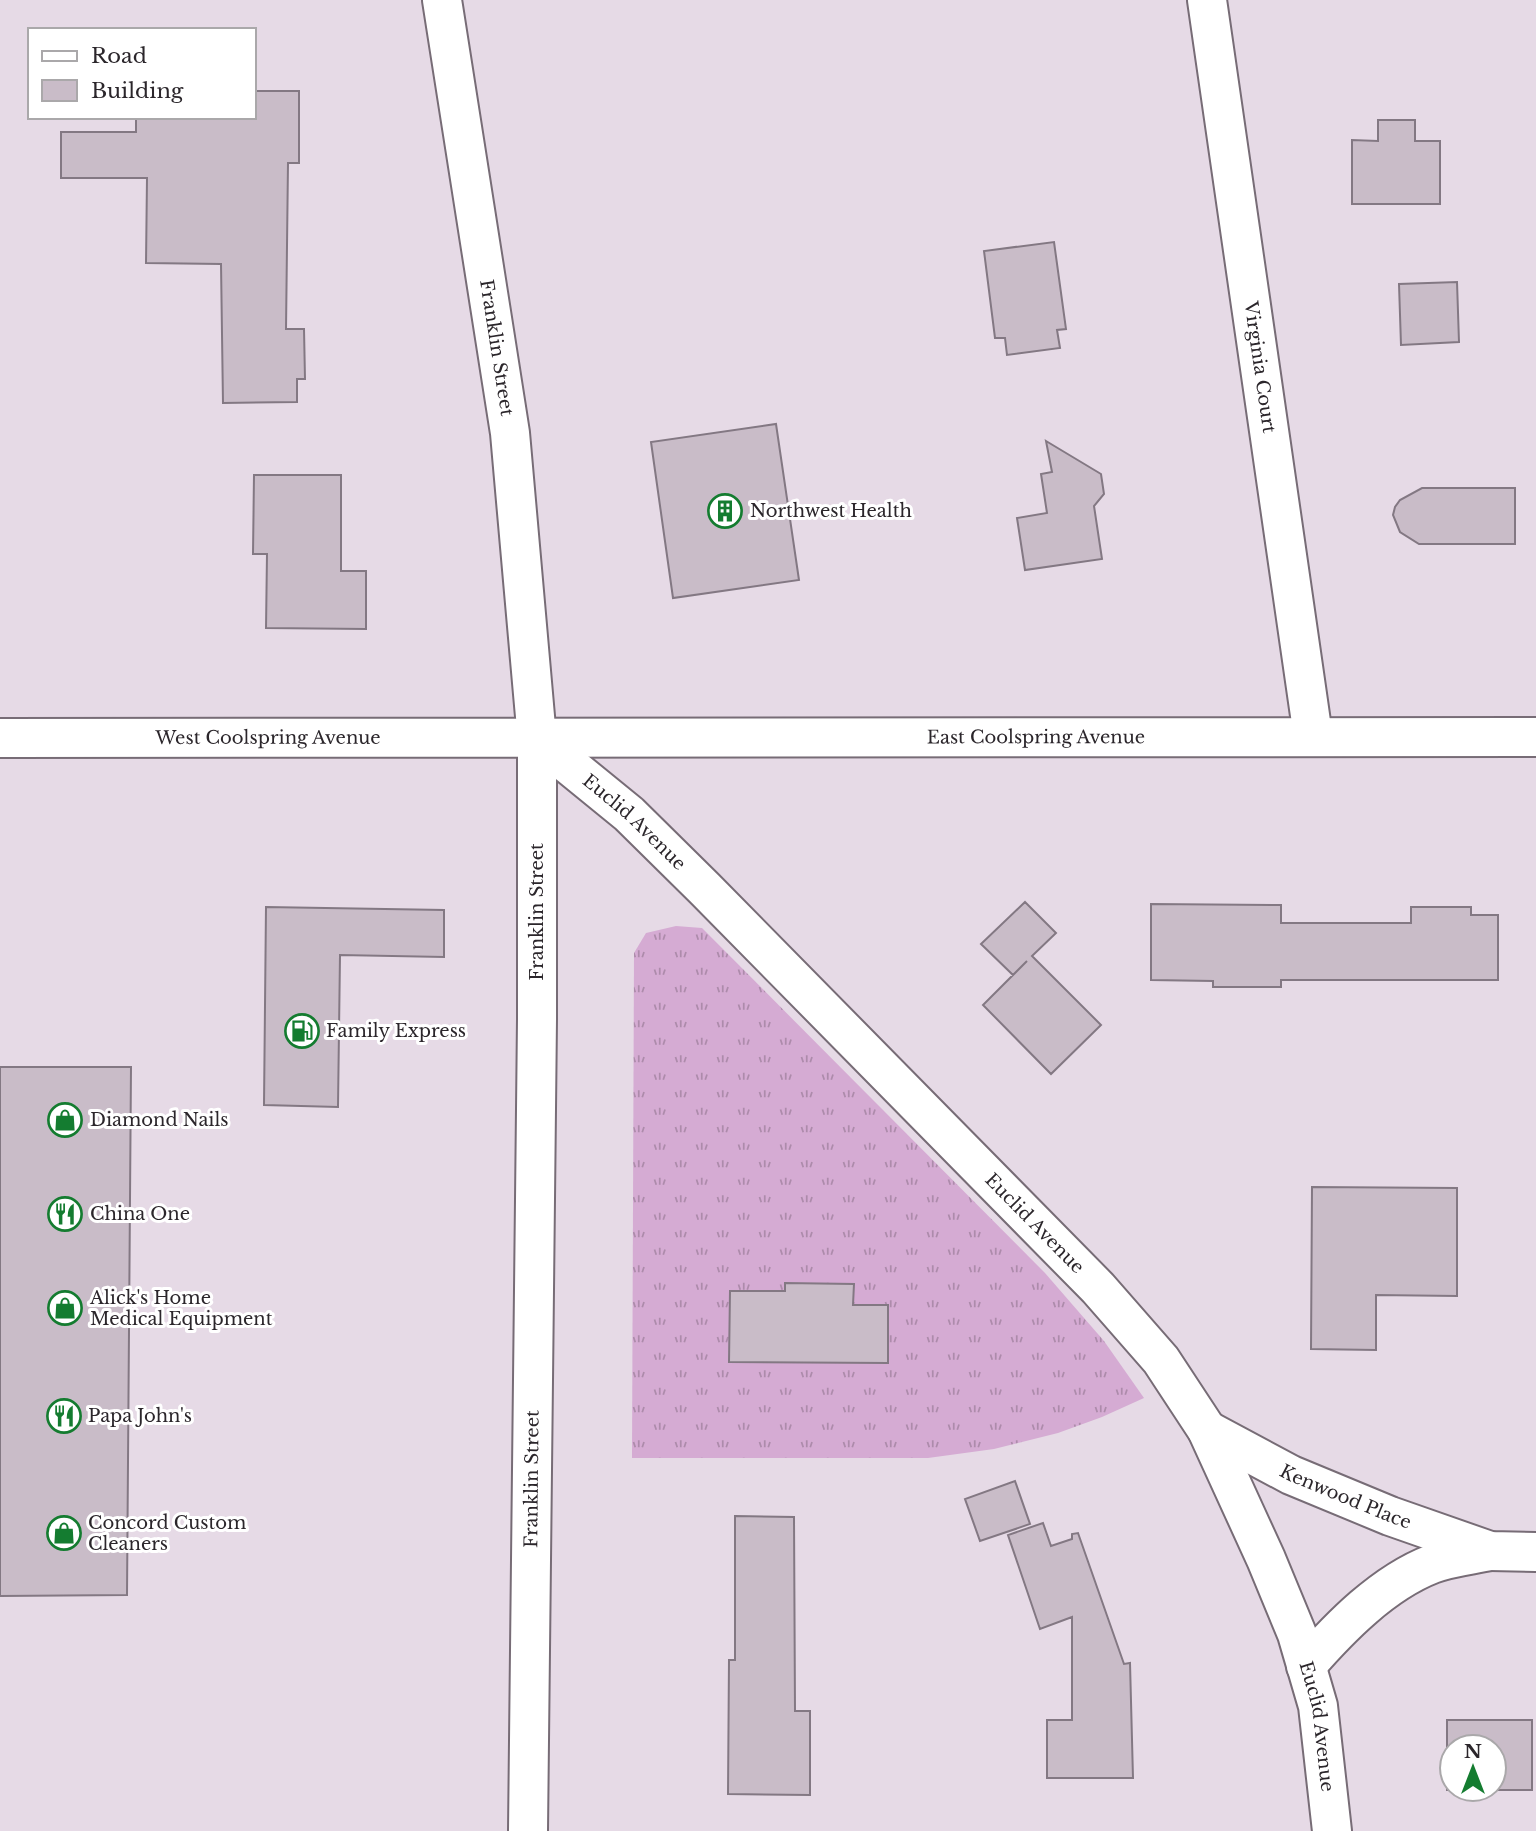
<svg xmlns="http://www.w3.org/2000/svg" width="1536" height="1831" font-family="'Libre Baskerville',serif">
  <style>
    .grass { fill: url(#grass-tufts) }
    .building { fill: #c9bcc8; stroke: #837883; stroke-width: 2; fill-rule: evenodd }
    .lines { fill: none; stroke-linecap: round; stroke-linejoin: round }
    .minor-casing { stroke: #776c76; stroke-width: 42 }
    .tertiary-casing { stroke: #776c76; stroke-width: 42 }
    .secondary-casing { stroke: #776c76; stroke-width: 42 }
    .primary-casing { stroke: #776c76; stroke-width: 42 }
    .minor { stroke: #fff; stroke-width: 38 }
    .tertiary { stroke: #fff; stroke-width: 38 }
    .secondary { stroke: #fff; stroke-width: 38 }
    .primary { stroke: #fff; stroke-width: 38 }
    .labels { text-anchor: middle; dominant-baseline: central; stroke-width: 6; stroke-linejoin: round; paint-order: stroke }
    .street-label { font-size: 18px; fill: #2b262b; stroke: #fff }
    .poi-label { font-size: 18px; fill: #2b262b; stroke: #fff; text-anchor: start }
  </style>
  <defs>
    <pattern id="grass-tufts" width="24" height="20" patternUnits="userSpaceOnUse" patternTransform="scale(1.75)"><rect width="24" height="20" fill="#d5abd3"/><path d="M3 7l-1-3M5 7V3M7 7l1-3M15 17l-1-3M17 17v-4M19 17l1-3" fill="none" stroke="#ad8bab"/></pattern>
  </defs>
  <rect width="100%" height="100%" fill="#e6dae6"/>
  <path class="grass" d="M 676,926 L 702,928 L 1045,1273 L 1104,1341 L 1144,1398 L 1102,1417 L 1058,1433 L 994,1449 L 928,1458 L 632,1458 L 634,953 L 646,933 Z"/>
  <path class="building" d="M 254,91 L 299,91 L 299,163 L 288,163 L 286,329 L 304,329 L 305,379 L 297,379 L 297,402 L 223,403 L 221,264 L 146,263 L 147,178 L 61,178 L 61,132 L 136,132 L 136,117 L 254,117 Z
    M 1378,120 L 1415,120 L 1415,141 L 1440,141 L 1440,204 L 1352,204 L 1352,140 L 1378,141 Z
    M 1054,242 L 1066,329 L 1057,330 L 1060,348 L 1007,355 L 1005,338 L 995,338 L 984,251 Z
    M 1457,282 L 1459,342 L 1401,345 L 1399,284 Z
    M 776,424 L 799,580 L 673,598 L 651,442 Z
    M 1046,441 L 1101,474 L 1104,494 L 1094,506 L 1102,559 L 1025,570 L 1017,518 L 1047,513 L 1041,474 L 1052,472 Z
    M 254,475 L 341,475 L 341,571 L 366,571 L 366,629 L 266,628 L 267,554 L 253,554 Z
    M 1422,488 L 1515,488 L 1515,544 L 1419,544 L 1400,532 L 1393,515 L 1395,507 L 1400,500 Z
    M 1025,902 L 1056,933 L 1032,956 L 1101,1025 L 1051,1074 L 983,1005 L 1027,961 L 1013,975 L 981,944 Z
    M 1151,904 L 1281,905 L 1281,923 L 1411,923 L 1411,907 L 1471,907 L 1471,915 L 1498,915 L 1498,980 L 1281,980 L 1281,987 L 1213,987 L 1213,981 L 1151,980 Z
    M 266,907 L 444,910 L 444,957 L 340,955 L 338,1107 L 264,1105 Z
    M 0,1067 L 131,1067 L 127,1595 L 0,1596 Z
    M 1312,1187 L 1457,1188 L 1457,1296 L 1376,1295 L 1376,1350 L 1311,1349 Z
    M 785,1283 L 854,1284 L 853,1305 L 888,1305 L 888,1363 L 729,1362 L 730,1291 L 785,1291 Z
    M 1015,1481 L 1030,1524 L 980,1541 L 965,1499 Z
    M 735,1516 L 794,1517 L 795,1711 L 810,1711 L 810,1795 L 728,1794 L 729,1660 L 735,1660 Z
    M 1043,1523 L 1051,1546 L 1072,1539 L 1072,1534 L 1078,1533 L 1124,1664 L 1130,1663 L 1133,1778 L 1047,1778 L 1047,1720 L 1072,1720 L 1072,1617 L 1040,1629 L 1008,1535 Z
    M 1447,1720 L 1532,1720 L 1532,1790 L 1447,1790 ZM 1452,1747 L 1494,1747 L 1494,1789 L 1452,1789 Z"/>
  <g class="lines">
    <g class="minor-casing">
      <g id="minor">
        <path id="s1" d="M 1207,0 L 1313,736"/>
        <path id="s2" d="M 537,739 L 629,814 L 705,889 L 1098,1288 L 1161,1360 L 1207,1430 L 1266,1559 L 1297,1634 L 1318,1706 L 1332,1831"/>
        <path id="s3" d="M 1207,1430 L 1291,1475 L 1390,1516 L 1490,1551 L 1536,1552"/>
        <path d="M 1306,1666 C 1340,1627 1383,1583 1432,1564 C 1450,1557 1472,1555 1490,1551"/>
      </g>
    </g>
    <g class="tertiary-casing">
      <g id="tertiary">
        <path id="s4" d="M 0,738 L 1536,737"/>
      </g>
    </g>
    <g class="secondary-casing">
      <g id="secondary">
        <path id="s5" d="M 442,0 L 510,433 L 537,739"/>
      </g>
    </g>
    <g class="primary-casing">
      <g id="primary">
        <path id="s6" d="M 528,1831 L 537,1019 L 537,739"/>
      </g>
    </g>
    <use href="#minor" class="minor"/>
    <use href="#tertiary" class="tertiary"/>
    <use href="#secondary" class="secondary"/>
    <use href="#primary" class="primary"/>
  </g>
  <defs>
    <g id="building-ring" transform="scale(1.75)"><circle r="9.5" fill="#fff" stroke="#147c30" stroke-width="1.5"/><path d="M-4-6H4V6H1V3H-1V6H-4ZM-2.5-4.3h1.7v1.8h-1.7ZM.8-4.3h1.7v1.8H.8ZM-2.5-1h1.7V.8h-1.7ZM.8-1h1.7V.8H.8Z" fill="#147c30"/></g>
    <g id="fuel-ring" transform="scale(1.75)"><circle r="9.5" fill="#fff" stroke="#147c30" stroke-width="1.5"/><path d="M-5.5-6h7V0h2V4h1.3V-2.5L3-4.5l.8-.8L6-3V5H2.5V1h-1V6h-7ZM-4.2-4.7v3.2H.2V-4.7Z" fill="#147c30"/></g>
    <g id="shop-ring" transform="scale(1.75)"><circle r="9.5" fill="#fff" stroke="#147c30" stroke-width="1.5"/><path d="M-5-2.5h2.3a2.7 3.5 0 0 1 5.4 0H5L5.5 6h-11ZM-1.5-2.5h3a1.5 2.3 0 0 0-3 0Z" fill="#147c30"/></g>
    <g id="restaurant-ring" transform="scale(1.75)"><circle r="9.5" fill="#fff" stroke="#147c30" stroke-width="1.5"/><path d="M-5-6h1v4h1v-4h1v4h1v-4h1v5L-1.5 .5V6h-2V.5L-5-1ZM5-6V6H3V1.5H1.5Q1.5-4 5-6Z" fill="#147c30"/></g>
  </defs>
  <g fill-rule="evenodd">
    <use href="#building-ring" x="725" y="511"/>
    <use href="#fuel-ring" x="302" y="1031"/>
    <use href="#shop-ring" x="65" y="1120"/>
    <use href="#restaurant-ring" x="65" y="1214"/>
    <use href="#shop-ring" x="65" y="1308"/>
    <use href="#restaurant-ring" x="64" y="1416"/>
    <use href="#shop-ring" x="64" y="1533"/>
  </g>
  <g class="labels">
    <g class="street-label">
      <text stroke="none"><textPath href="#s5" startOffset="352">Franklin Street</textPath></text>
      <text stroke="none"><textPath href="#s1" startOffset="371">Virginia Court</textPath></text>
      <text stroke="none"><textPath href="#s4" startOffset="1036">East Coolspring Avenue</textPath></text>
      <text stroke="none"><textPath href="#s4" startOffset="268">West Coolspring Avenue</textPath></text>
      <text stroke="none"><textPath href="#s2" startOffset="128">Euclid Avenue</textPath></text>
      <text transform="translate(537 912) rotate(-90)">Franklin Street</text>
      <text stroke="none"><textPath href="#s2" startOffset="695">Euclid Avenue</textPath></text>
      <text stroke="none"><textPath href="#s6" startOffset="352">Franklin Street</textPath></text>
      <text stroke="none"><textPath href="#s3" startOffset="154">Kenwood Place</textPath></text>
      <text stroke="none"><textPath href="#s2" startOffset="1283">Euclid Avenue</textPath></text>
    </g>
    <g class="poi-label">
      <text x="750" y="511">Northwest Health</text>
      <text x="326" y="1031">Family Express</text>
      <text x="90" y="1120">Diamond Nails</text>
      <text x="90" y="1214">China One</text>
      <text x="90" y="1298">Alick's Home<tspan x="90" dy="21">Medical Equipment</tspan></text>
      <text x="88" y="1416">Papa John's</text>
      <text x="88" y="1523">Concord Custom<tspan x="88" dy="21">Cleaners</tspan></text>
    </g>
  </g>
  <rect x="28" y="28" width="228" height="91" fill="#ffffff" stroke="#aaa8aa" stroke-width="2"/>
  <rect x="42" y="51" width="35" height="10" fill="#ffffff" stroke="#aaa8aa" stroke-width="2"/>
  <text x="91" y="63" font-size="21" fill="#2b262b">Road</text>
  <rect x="42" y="80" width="35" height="21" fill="#c9bcc8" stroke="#aaa8aa" stroke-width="2"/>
  <text x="91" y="98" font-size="21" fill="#2b262b">Building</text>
  <g transform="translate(1473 1768)"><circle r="33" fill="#ffffff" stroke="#aaa8aa" stroke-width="2"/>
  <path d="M0-5L12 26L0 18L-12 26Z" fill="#147c30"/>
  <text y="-10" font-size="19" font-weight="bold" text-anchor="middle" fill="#2b262b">N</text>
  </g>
</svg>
